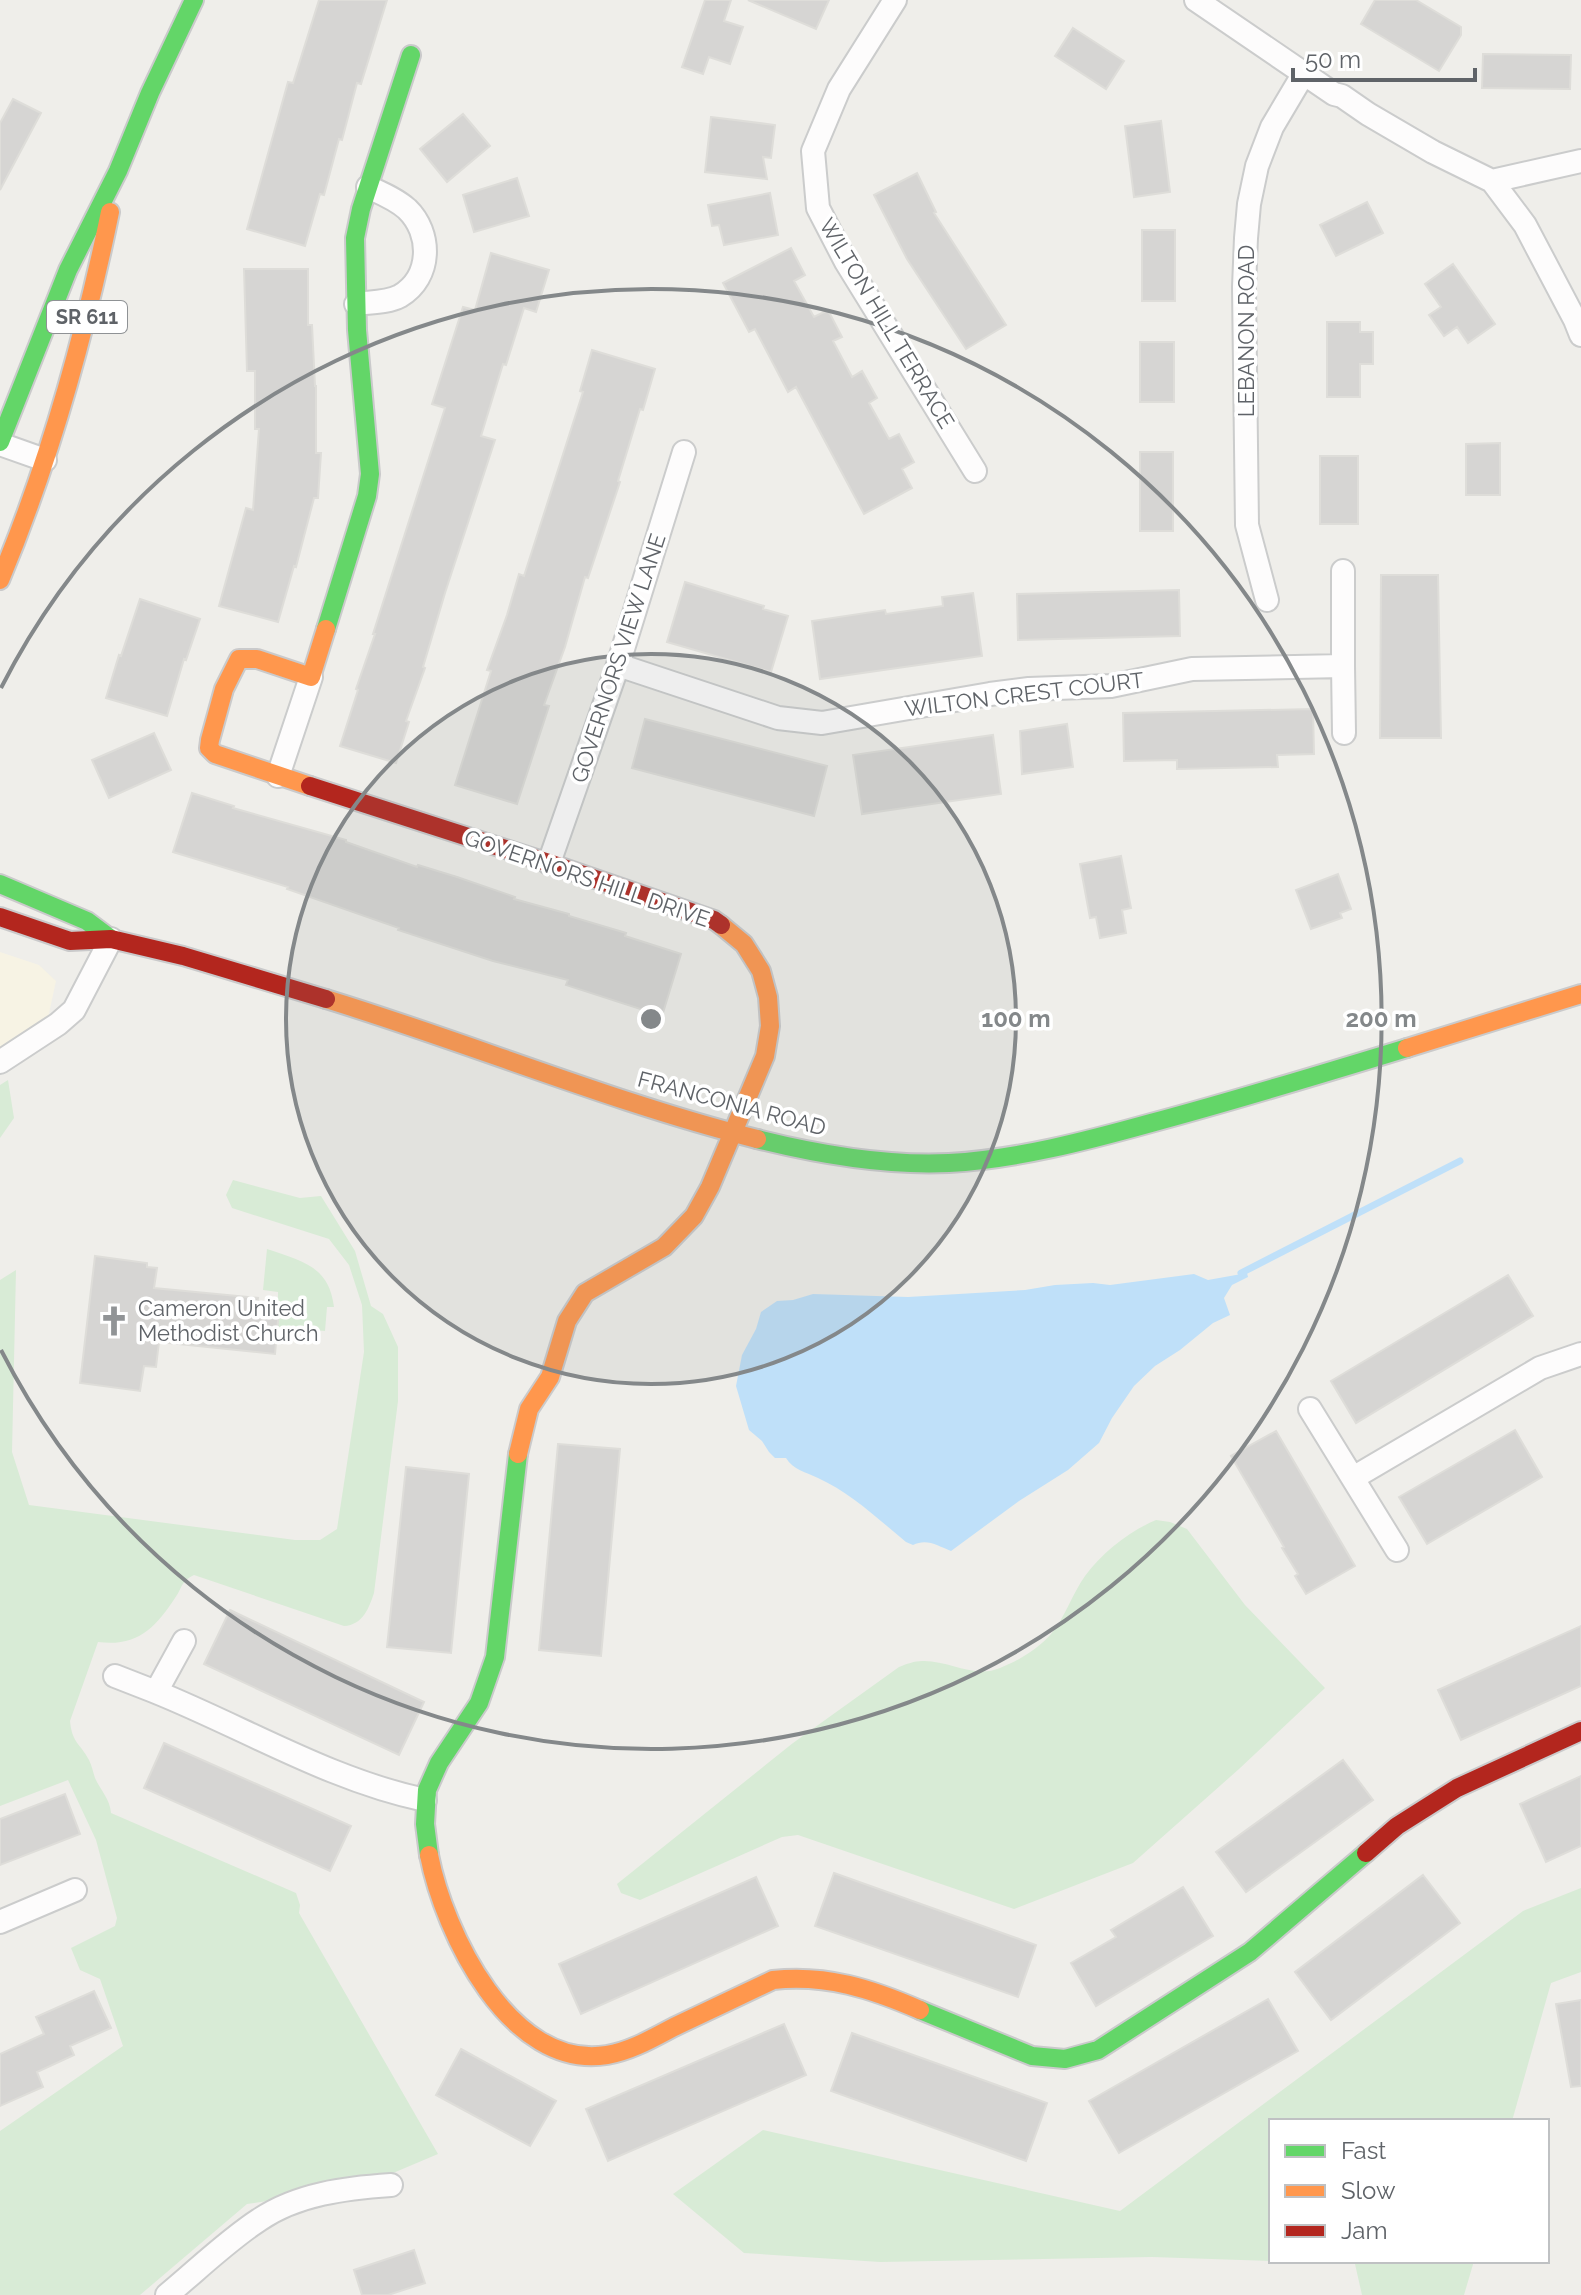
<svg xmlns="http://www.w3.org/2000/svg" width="1581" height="2295" font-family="Raleway,sans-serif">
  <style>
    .commercial { fill: #f7f3e4 }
    .green { fill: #d8ebd6 }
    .water { fill: #bfe0f9 }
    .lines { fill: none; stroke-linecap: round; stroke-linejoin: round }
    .stream { stroke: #bfe0f9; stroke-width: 7 }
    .building { fill: #d6d5d3; stroke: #deddd9; stroke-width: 2 }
    .street-casing { stroke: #cbcccc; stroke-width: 26 }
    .fast-casing { stroke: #cacacb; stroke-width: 22 }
    .slow-casing { stroke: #cacacb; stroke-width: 22 }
    .jam-casing { stroke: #cacacb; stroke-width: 22 }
    .street { stroke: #fdfcfc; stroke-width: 22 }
    .fast { stroke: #63d668; stroke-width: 18 }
    .slow { stroke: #ff974d; stroke-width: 18 }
    .jam { stroke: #b3261e; stroke-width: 18 }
    .ring { fill: none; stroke: #84888a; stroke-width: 4 }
    .labels { text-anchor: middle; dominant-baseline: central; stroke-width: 7; stroke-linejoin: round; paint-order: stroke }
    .shield { fill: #fff; stroke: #8f9295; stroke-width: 2 }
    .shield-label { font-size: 20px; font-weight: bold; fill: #5f6368 }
    .street-label { font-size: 22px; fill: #5f6368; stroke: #fff }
    .poi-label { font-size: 22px; fill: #5f6368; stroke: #fff; text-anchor: start }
    .centre { fill: #84888a; stroke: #fff; stroke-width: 4 }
    .ring-label { font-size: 24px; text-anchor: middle; font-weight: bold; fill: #84888a; stroke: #fff; stroke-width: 7; stroke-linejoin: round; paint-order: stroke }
  </style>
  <rect width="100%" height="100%" fill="#efeeea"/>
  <path class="commercial" d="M 0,952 L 39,965 L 56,981 L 48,1018 L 0,1048 Z"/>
  <path class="green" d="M 8,1080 L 14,1118 L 0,1138 L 0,1085 Z
    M 233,1180 L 300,1198 L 321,1196 L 355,1251 L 371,1306 L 383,1314 L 398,1347 L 398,1401 L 374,1593 C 369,1608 363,1625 344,1626 L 194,1575 C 180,1582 183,1587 175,1598 C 155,1629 136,1647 98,1642 L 70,1721 C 72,1743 80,1743 89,1760 C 92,1766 93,1772 95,1778 C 101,1791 110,1799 111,1813 L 296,1893 L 300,1905 L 299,1913 L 438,2154 L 360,2187 L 247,2204 L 140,2295 L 0,2295 L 0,2131 L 123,2046 L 100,1979 L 80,1970 L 71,1948 L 115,1926 L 117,1918 L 96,1840 L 68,1780 L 0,1806 L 0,1280 L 16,1270 L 12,1452 L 29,1505 L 295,1540 L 320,1540 L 337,1529 L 364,1352 L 362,1305 L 349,1265 L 329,1239 L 232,1208 L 226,1195 Z
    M 267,1249 C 302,1261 329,1266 334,1307 L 327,1307 L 325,1331 L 278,1327 L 278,1292 L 263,1290 Z
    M 1156,1520 L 1170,1522 L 1187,1529 L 1245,1605 L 1325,1688 L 1239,1769 L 1133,1863 L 1014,1909 L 798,1835 L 782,1837 L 640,1900 L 621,1893 L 617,1884 L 793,1743 L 899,1667 C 906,1664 915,1661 922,1661 C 949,1660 974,1679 1000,1668 C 1018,1661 1038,1649 1051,1634 C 1065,1618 1072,1594 1085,1576 C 1103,1552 1128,1532 1156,1520 Z
    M 1581,1888 L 1581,1972 L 1551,1983 L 1512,2121 L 1271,2121 L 1271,2261 L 1152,2257 L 880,2262 L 744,2253 L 673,2194 L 763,2130 L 1120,2211 L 1523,1911 Z
    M 1274,2261 L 1474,2261 L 1464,2295 L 1362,2295 L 1355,2264 Z"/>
  <path class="water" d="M 1247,1273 L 1248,1277 L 1232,1285 L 1224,1298 L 1230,1315 L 1213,1323 L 1180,1350 L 1155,1366 L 1134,1386 L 1112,1418 L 1099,1443 L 1068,1470 L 1019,1501 L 951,1551 C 938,1546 927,1538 913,1545 L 906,1542 C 878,1519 851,1493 818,1478 C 806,1472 793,1470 786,1458 L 775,1458 L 769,1452 L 762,1441 L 749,1430 L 736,1386 L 742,1355 L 756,1329 L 761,1312 L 777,1301 L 793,1300 L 813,1294 L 908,1297 L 1025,1290 L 1055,1285 L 1093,1283 L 1110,1285 L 1194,1274 L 1208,1280 Z"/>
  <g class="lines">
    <path class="stream" d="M 1241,1273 L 1460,1161"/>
  </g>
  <path class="building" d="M 319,0 L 387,0 L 361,84 L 357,83 L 342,140 L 339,139 L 324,195 L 320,194 L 305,246 L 247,229 L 288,82 L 293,83 Z
    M 705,0 L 731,0 L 724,21 L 743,27 L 730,64 L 709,57 L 703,74 L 682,67 Z
    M 748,0 L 829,0 L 816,29 Z
    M 1375,0 L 1416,0 L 1461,27 L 1461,35 L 1439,71 L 1361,24 Z
    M 1073,28 L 1124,61 L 1106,89 L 1055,56 Z
    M 1483,54 L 1571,55 L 1570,89 L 1482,88 Z
    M 13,99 L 41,113 L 0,190 L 0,123 Z
    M 463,114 L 490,146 L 447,182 L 420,149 Z
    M 711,117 L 775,125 L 771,158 L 763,157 L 767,179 L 705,172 Z
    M 1161,121 L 1170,192 L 1134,197 L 1125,126 Z
    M 917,173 L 936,212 L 934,213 L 1006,325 L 966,349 L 907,259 L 874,195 Z
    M 517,178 L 529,216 L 474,232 L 463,195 Z
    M 770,193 L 778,235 L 724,245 L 719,225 L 712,226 L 708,205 Z
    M 1367,202 L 1383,233 L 1336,256 L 1320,225 Z
    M 1142,230 L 1175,230 L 1175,301 L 1142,301 Z
    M 791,248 L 805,275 L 794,281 L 814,317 L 828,310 L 842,337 L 833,341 L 852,377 L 862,371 L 877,398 L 869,403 L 889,439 L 899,434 L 914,462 L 902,469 L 912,488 L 864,514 L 796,387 L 788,392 L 755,329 L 749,332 L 723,283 Z
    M 491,253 L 549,270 L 536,312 L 524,308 L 506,365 L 503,364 L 481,436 L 495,440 L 445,593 L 423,667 L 425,668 L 406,721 L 409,722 L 396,763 L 340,746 L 358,690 L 356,689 L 375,634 L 373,634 L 445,408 L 432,404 L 463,307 L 475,310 Z
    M 1453,264 L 1495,324 L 1468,343 L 1457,327 L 1444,336 L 1429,315 L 1441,307 L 1425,284 Z
    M 244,269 L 308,269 L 308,325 L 312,325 L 315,386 L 316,386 L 316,453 L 321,453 L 318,498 L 314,498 L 296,567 L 294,566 L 278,622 L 219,606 L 246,508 L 253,510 L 259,429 L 255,429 L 255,371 L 247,371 Z
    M 1327,322 L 1360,322 L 1360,332 L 1373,332 L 1373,364 L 1360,364 L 1360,397 L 1327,397 Z
    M 1140,342 L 1174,342 L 1174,402 L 1140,402 Z
    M 592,350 L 655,369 L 643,410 L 640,409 L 618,481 L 620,482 L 588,578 L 585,577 L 565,647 L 544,705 L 549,706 L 517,804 L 455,785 L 491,671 L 487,670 L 507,615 L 519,574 L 524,576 L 583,392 L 580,391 Z
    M 1500,443 L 1500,495 L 1466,495 L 1466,444 Z
    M 1140,452 L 1173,452 L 1173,531 L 1140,531 Z
    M 1320,456 L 1358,456 L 1358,524 L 1320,524 Z
    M 1381,575 L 1438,575 L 1441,738 L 1380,738 Z
    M 685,582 L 764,606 L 763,609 L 788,616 L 771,672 L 667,642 Z
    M 1179,590 L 1180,636 L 1018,640 L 1017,594 Z
    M 973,593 L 982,656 L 820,679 L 812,621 L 885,610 L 886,614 L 943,606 L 942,597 Z
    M 140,599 L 200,619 L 186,660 L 184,659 L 167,716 L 106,698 L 119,655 L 121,656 Z
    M 1313,709 L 1314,754 L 1277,755 L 1278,767 L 1177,769 L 1177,760 L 1124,761 L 1123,713 Z
    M 645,719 L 827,766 L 814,816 L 632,768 Z
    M 1067,724 L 1073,767 L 1022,774 L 1020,731 Z
    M 154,733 L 171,770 L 109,798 L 92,760 Z
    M 993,735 L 1001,794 L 862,814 L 853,755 Z
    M 192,793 L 234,806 L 233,808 L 346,840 L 346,842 L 417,867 L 418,865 L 457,877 L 515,897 L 514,899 L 569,914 L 569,916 L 626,933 L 625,936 L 681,954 L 662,1016 L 566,985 L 568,980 L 493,961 L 398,930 L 399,928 L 287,889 L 288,887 L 173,852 Z
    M 1121,856 L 1131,908 L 1122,910 L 1126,933 L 1100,938 L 1096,917 L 1090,918 L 1080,864 Z
    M 1338,874 L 1351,909 L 1340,913 L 1342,918 L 1311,929 L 1296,890 Z
    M 95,1256 L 147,1263 L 147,1267 L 157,1268 L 154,1288 L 258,1298 L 257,1305 L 261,1306 L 261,1308 L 279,1310 L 275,1354 L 159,1342 L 156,1367 L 144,1366 L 140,1391 L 80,1383 Z
    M 1508,1275 L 1533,1316 L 1356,1423 L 1331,1381 Z
    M 1515,1430 L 1542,1477 L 1427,1544 L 1399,1497 Z
    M 1276,1431 L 1355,1566 L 1306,1594 L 1295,1576 L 1298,1574 L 1282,1548 L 1284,1547 L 1231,1456 Z
    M 558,1444 L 620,1449 L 601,1656 L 539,1650 Z
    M 406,1467 L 469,1474 L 451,1653 L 387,1647 Z
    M 230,1610 L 424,1702 L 399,1755 L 204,1664 Z
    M 1581,1626 L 1581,1686 L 1461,1740 L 1438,1690 Z
    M 164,1743 L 351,1826 L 330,1871 L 144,1788 Z
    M 1343,1760 L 1373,1800 L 1246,1892 L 1216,1852 Z
    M 1581,1776 L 1581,1846 L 1546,1862 L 1520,1804 Z
    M 65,1794 L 80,1834 L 0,1865 L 0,1819 Z
    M 834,1873 L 1036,1945 L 1018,1997 L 815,1926 Z
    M 1423,1875 L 1460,1923 L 1331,2020 L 1295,1972 Z
    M 756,1877 L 778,1926 L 581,2014 L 559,1964 Z
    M 1183,1887 L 1213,1936 L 1096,2006 L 1071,1963 L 1116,1937 L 1111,1930 Z
    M 94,1991 L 111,2028 L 70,2046 L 74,2055 L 37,2072 L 43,2087 L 0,2106 L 0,2054 L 44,2034 L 36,2017 Z
    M 1268,1999 L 1298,2051 L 1119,2153 L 1089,2101 Z
    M 1581,2000 L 1581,2086 L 1571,2087 L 1556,2004 Z
    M 784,2024 L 806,2075 L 608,2161 L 586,2109 Z
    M 852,2033 L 1047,2103 L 1026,2161 L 831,2091 Z
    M 461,2049 L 556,2101 L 530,2146 L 436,2095 Z
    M 414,2250 L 425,2283 L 388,2295 L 362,2295 L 354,2270 Z"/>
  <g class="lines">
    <g class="street-casing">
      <path id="street" d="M 895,0 L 839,89 L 813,151 L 818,208 L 846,262 L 975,471
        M 1196,0 L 1334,94 L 1342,96 L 1368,114 L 1433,152 L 1492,181 L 1581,161
        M 1492,181 L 1525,225 L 1575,320 L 1581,335
        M 356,304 C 370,302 387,303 400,296 C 432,277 432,233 407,209 C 396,199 381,193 368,187
        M 0,444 L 45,460
        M 1343,571 L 1343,666
        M 1267,600 L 1247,525 L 1244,287 L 1246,238 L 1249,204 L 1257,166 L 1272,127 L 1304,73
        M 618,665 L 778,718 L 822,723 L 990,694 L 1029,689 L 1111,686 L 1192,669 L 1343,666 L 1344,733
        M 278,776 L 311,677
        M 549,863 L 618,665 L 684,452
        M 0,1062 L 58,1024 L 74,1010 L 111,939
        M 1310,1409 L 1397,1550
        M 1353,1478 L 1540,1368 L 1581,1354
        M 184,1641 L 156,1692 C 245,1728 330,1780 425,1800
        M 115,1676 L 156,1692
        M 0,1922 L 75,1890
        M 167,2295 C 196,2271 228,2240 259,2220 C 297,2194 346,2188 391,2185"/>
    </g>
    <g class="fast-casing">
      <path id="fast" d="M 0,442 L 68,270 L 118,171 L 150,93 L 194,0
        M 326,629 L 367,496 L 370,474 L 357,330 L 355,238 L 361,209 L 411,55
        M 0,884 L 87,921 L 111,939
        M 757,1139 C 817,1154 887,1166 949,1163 C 1018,1159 1086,1141 1151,1123 C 1237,1100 1322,1074 1407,1048
        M 429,1855 L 425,1824 L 427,1790 L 439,1763 L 479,1703 L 495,1657 L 518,1454
        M 920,2010 L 1032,2056 L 1065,2059 L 1098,2050 L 1250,1952 L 1366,1853"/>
    </g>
    <g class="slow-casing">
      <path id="slow" d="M 0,580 C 50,461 84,338 110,212
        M 310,786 L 215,754 L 209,748 L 210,740 L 224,689 L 239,659 L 257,659 L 311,677 L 326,629
        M 326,999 C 470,1043 611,1102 757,1139
        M 1407,1048 L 1581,994
        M 518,1454 L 529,1409 L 550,1377 L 567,1321 L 585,1293 L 664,1247 L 694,1216 L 710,1187 L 765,1056 L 770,1026 L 768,997 L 761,971 L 744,944 L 721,925
        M 429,1855 C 444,1932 510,2071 607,2055 C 631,2051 653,2038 674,2027 C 707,2011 740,1996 773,1980 C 826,1974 872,1989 920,2010"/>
    </g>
    <g class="jam-casing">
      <path id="jam" d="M 310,786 L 549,863 L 714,920 L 721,925
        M 0,917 L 70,941 L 111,939 L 183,956 L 326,999
        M 1366,1853 L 1397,1826 L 1457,1788 L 1581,1731"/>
    </g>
    <use href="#street" class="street"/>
    <use href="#fast" class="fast"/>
    <use href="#slow" class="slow"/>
    <use href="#jam" class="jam"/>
  </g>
  <circle cx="651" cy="1019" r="365" fill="#84888a" fill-opacity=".12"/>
  <g class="ring">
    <circle cx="651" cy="1019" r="365"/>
    <path d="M1 688A730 730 0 1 1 1 1350"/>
  </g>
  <defs>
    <g id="church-bare" transform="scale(2.4)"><path d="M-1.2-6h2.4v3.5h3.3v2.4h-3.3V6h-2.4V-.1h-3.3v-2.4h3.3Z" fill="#919496" stroke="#fff" stroke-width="2.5" paint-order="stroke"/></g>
  </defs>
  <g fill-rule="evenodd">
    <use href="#church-bare" x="114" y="1321"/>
  </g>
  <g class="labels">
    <rect class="shield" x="47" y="301" width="80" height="32" rx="6"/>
    <g class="shield-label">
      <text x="87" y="317">SR 611</text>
    </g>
    <g class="street-label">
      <text transform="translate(887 323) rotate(59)">WILTON HILL TERRACE</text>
      <text transform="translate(1246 331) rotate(-90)">LEBANON ROAD</text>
      <text transform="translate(618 658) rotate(-72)">GOVERNORS VIEW LANE</text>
      <text transform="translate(1024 694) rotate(-7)">WILTON CREST COURT</text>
      <text transform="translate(587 878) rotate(19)">GOVERNORS HILL DRIVE</text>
      <text transform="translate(732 1103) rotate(15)">FRANCONIA ROAD</text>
    </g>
    <g class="poi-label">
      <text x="138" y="1308">Cameron United<tspan x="138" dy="25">Methodist Church</tspan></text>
    </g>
  </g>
  <circle cx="651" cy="1019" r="12" class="centre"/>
  <g class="ring-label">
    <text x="1016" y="1027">100 m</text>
    <text x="1381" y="1027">200 m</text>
  </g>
  <rect x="1269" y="2119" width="280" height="144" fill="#ffffff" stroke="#bfc1c3" stroke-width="2"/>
  <rect x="1285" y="2145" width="40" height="12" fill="#63d668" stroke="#bfc1c3" stroke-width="2"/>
  <text x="1341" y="2159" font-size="24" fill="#5f6368">Fast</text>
  <rect x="1285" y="2185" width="40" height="12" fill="#ff974d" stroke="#bfc1c3" stroke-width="2"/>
  <text x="1341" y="2199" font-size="24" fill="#5f6368">Slow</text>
  <rect x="1285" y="2225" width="40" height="12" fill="#b3261e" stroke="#bfc1c3" stroke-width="2"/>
  <text x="1341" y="2239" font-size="24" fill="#5f6368">Jam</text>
  <path d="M1293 68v12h182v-12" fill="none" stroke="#5f6368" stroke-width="4"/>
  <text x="1305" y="68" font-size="24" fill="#5f6368" stroke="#ffffff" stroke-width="6" paint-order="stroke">50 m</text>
</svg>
